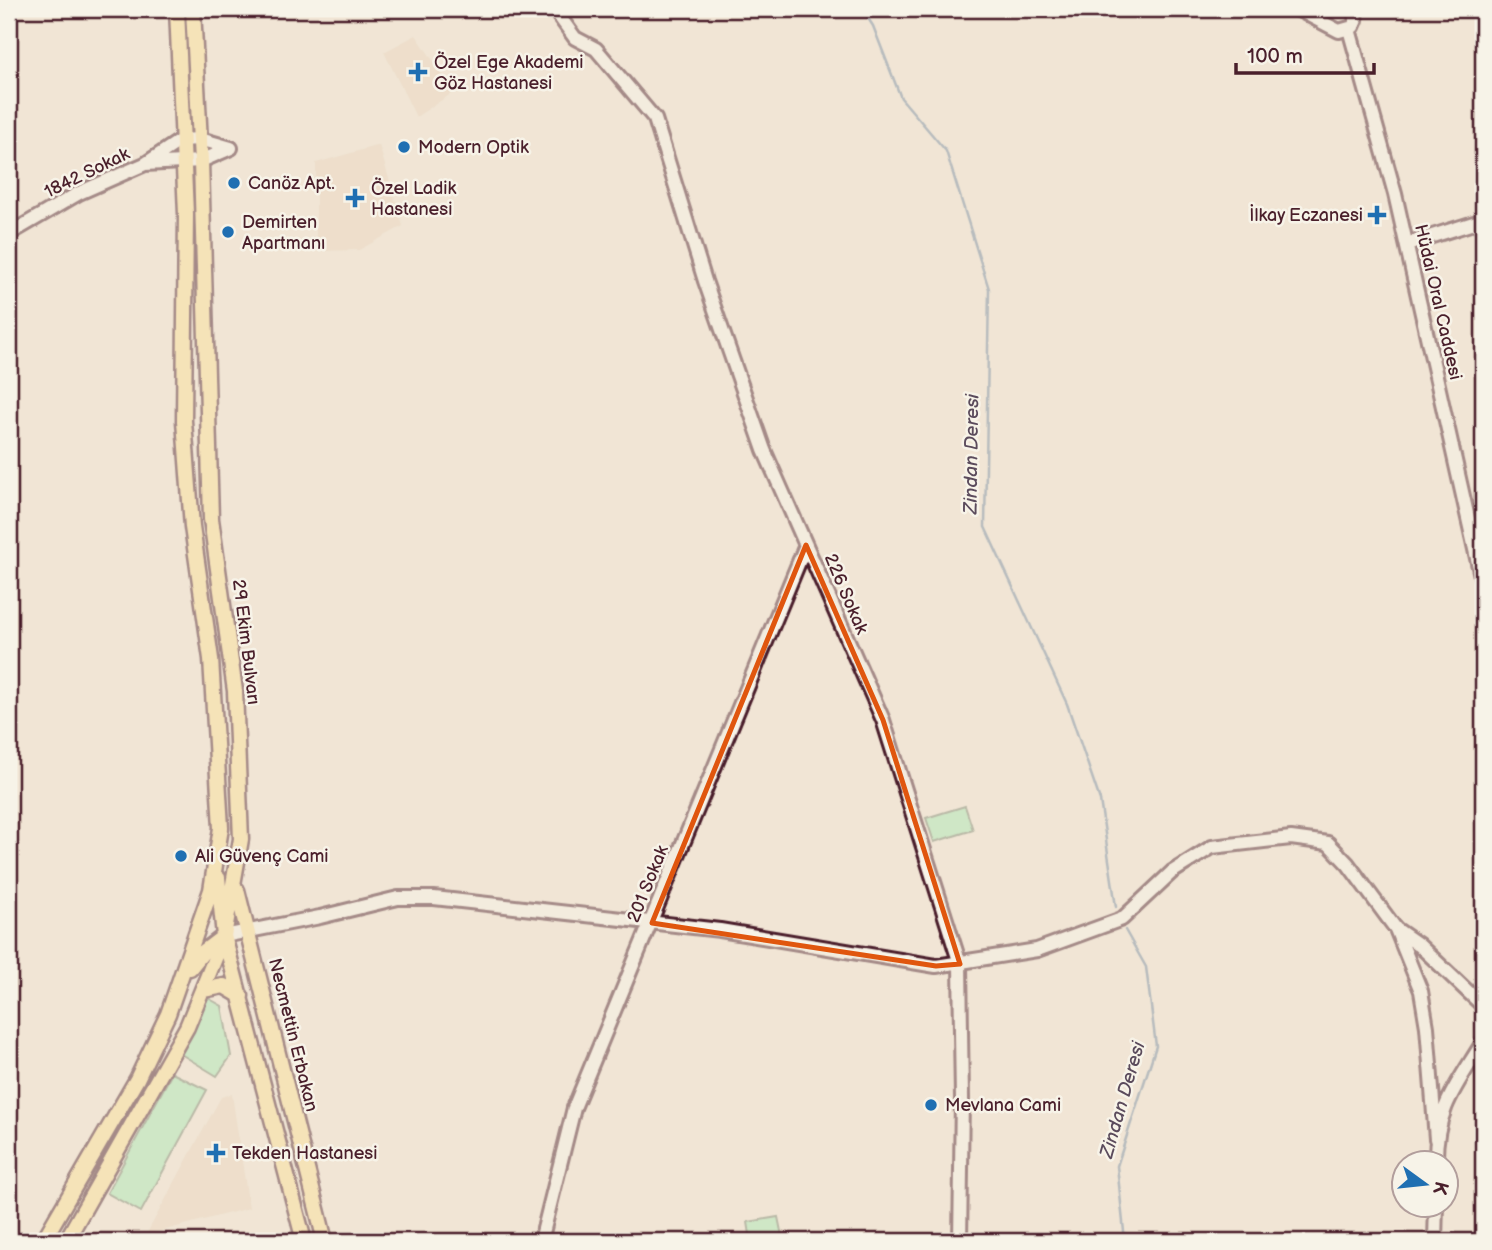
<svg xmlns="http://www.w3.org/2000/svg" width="1492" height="1250" font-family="'Balsamiq Sans',sans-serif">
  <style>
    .built { fill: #ead5bf }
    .green { fill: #a6e8b3; stroke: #78846f; stroke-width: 2 }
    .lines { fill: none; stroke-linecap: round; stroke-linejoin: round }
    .stream { stroke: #7389a1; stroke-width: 2.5 }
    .tertiary-casing { stroke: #4a1f2b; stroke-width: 18 }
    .primary-casing { stroke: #4a1f2b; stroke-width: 19 }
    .tertiary { stroke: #f7f3e8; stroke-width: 12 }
    .primary { stroke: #fbdf96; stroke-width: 14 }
    .marked { fill: none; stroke: #e0560e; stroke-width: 5; stroke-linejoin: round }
    .poi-dot { fill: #1f6fb2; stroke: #f7f3e8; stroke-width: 2.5 }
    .labels { text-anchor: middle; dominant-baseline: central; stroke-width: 5; stroke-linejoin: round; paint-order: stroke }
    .poi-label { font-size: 18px; fill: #4a1f2b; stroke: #f7f3e8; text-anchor: start }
    .street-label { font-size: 18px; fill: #4a1f2b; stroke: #f7f3e8 }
    .water-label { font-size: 19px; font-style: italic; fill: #5b4b5c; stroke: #f7f3e8 }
  </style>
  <rect width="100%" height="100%" fill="#f1e5d5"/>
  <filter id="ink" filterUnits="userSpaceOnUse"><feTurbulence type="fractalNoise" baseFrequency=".0143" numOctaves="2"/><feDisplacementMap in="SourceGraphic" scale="14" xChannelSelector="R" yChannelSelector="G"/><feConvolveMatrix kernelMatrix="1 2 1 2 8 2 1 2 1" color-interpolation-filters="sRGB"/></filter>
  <g filter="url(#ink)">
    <path class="built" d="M 416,35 L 454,92 L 416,117 L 384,52 Z
      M 379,145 L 403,226 L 359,250 L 316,251 L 316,163 Z
      M 232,1094 L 249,1208 L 146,1235 L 221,1097 Z"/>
    <path class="green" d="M 965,806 L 973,830 L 934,842 L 926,818 Z
      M 208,998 L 222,1006 L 231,1056 L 217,1076 L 179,1053 Z
      M 172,1073 L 207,1090 L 141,1212 L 107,1193 Z
      M 778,1217 L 783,1241 L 751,1241 L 748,1222 Z"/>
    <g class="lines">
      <path class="stream" d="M 862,9 L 873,26 L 901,98 L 946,151 L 989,289 L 985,527 L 1067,704 L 1100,800 L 1116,907
        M 1125,1241 L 1117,1166 L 1156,1046 L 1146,967 L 1125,930"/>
      <g class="tertiary-casing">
        <path id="tertiary" d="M 554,9 L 575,38 L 596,49 L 655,119 L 705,281 L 764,450 L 883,720 L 960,964 L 962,1098 L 960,1241
          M 1297,9 L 1339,31 L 1353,27 L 1356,20 L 1354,9
          M 1349,29 L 1395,194 L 1483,585
          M 145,164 L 201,161 L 231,148
          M 9,234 L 79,193 L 145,164 L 181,140 L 200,139 L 231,148
          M 1407,244 L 1483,220
          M 1396,929 L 1421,991 L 1427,1027 L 1436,1139
          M 224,936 L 320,917 L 398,898 L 434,898 L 720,930 L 936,966 L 1037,950 L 1122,919 L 1172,872 L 1212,847 L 1291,838 L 1328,843 L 1348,864 L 1396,929 L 1419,945 L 1483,1006
          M 1436,1162 C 1435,1109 1457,1085 1483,1042
          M 541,1241 L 574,1108 L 806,545
          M 1435,1241 L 1436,1204"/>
      </g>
      <g class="primary-casing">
        <path id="primary" d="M 218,878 L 224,936 L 304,1241
          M 237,890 L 325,1241
          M 190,968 L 203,952 L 224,936
          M 203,990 L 224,986 L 241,996
          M 43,1241 L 137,1079 L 168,1014 L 211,890 L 221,828 L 211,659 L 192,527 L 184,421 L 186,214 L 177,9
          M 66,1241 L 187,1027 L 224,936 L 241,839 L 235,691 L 211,519 L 201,161 L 193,9"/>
      </g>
      <use href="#tertiary" class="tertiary"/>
      <use href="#primary" class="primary"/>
    </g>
  </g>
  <path d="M0 0H1492V1250H0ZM 806,545 L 883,720 L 960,964 L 936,966 L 652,923 Z" fill="#f1e5d5" fill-opacity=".55" fill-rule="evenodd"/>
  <path class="marked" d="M 806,545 L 883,720 L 960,964 L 936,966 L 652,923 Z"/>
  <g class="poi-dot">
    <path d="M414.5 61.5h7v7h7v7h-7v7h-7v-7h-7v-7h7z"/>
    <circle cx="404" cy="147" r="7"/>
    <circle cx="234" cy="183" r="7"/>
    <path d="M351.5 187.5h7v7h7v7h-7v7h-7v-7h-7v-7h7z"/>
    <path d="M1373.5 204.5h7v7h7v7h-7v7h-7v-7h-7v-7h7z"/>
    <circle cx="228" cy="232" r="7"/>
    <circle cx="181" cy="856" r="7"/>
    <circle cx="931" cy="1105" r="7"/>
    <path d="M212.5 1142.5h7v7h7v7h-7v7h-7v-7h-7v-7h7z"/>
  </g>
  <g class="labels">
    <g class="poi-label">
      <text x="434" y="62">Özel Ege Akademi<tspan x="434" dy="21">Göz Hastanesi</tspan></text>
      <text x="418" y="147">Modern Optik</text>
      <text x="248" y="183">Canöz Apt.</text>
      <text x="371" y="188">Özel Ladik<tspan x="371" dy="21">Hastanesi</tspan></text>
      <text x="1363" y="215" text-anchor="end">İlkay Eczanesi</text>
      <text x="242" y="222">Demirten<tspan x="242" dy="21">Apartmanı</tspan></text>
      <text x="195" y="856">Ali Güvenç Cami</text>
      <text x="945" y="1105">Mevlana Cami</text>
      <text x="232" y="1153">Tekden Hastanesi</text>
    </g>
    <g class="street-label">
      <text transform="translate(87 173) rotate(-26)">1842 Sokak</text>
      <text transform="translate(1438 302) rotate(77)">Hüdai Oral Caddesi</text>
      <text transform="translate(846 594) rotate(67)">226 Sokak</text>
      <text transform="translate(246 642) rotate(83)">29 Ekim Bulvarı</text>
      <text transform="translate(648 884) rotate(-68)">201 Sokak</text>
      <text transform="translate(293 1035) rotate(76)">Necmettin Erbakan</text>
    </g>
    <g class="water-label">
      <text transform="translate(972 454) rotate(-89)">Zindan Deresi</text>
      <text transform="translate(1123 1100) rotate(-74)">Zindan Deresi</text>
    </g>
  </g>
  <rect width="1492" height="1250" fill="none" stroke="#f7f3e8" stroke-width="35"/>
  <rect x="18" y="18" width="1457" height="1215" fill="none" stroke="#4a1f2b" stroke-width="2.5" filter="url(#ink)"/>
  <g transform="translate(1425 1184) rotate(105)"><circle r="33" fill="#f7f3e8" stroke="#b29e9c" stroke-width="2"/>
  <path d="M0-5L12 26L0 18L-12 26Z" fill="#1f6fb2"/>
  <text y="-10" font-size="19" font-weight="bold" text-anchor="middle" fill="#4a1f2b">K</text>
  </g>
  <path d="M1236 63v10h138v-10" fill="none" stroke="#4a1f2b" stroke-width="3.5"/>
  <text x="1247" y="63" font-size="21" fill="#4a1f2b" stroke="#f7f3e8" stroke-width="5" paint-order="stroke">100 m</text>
</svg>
